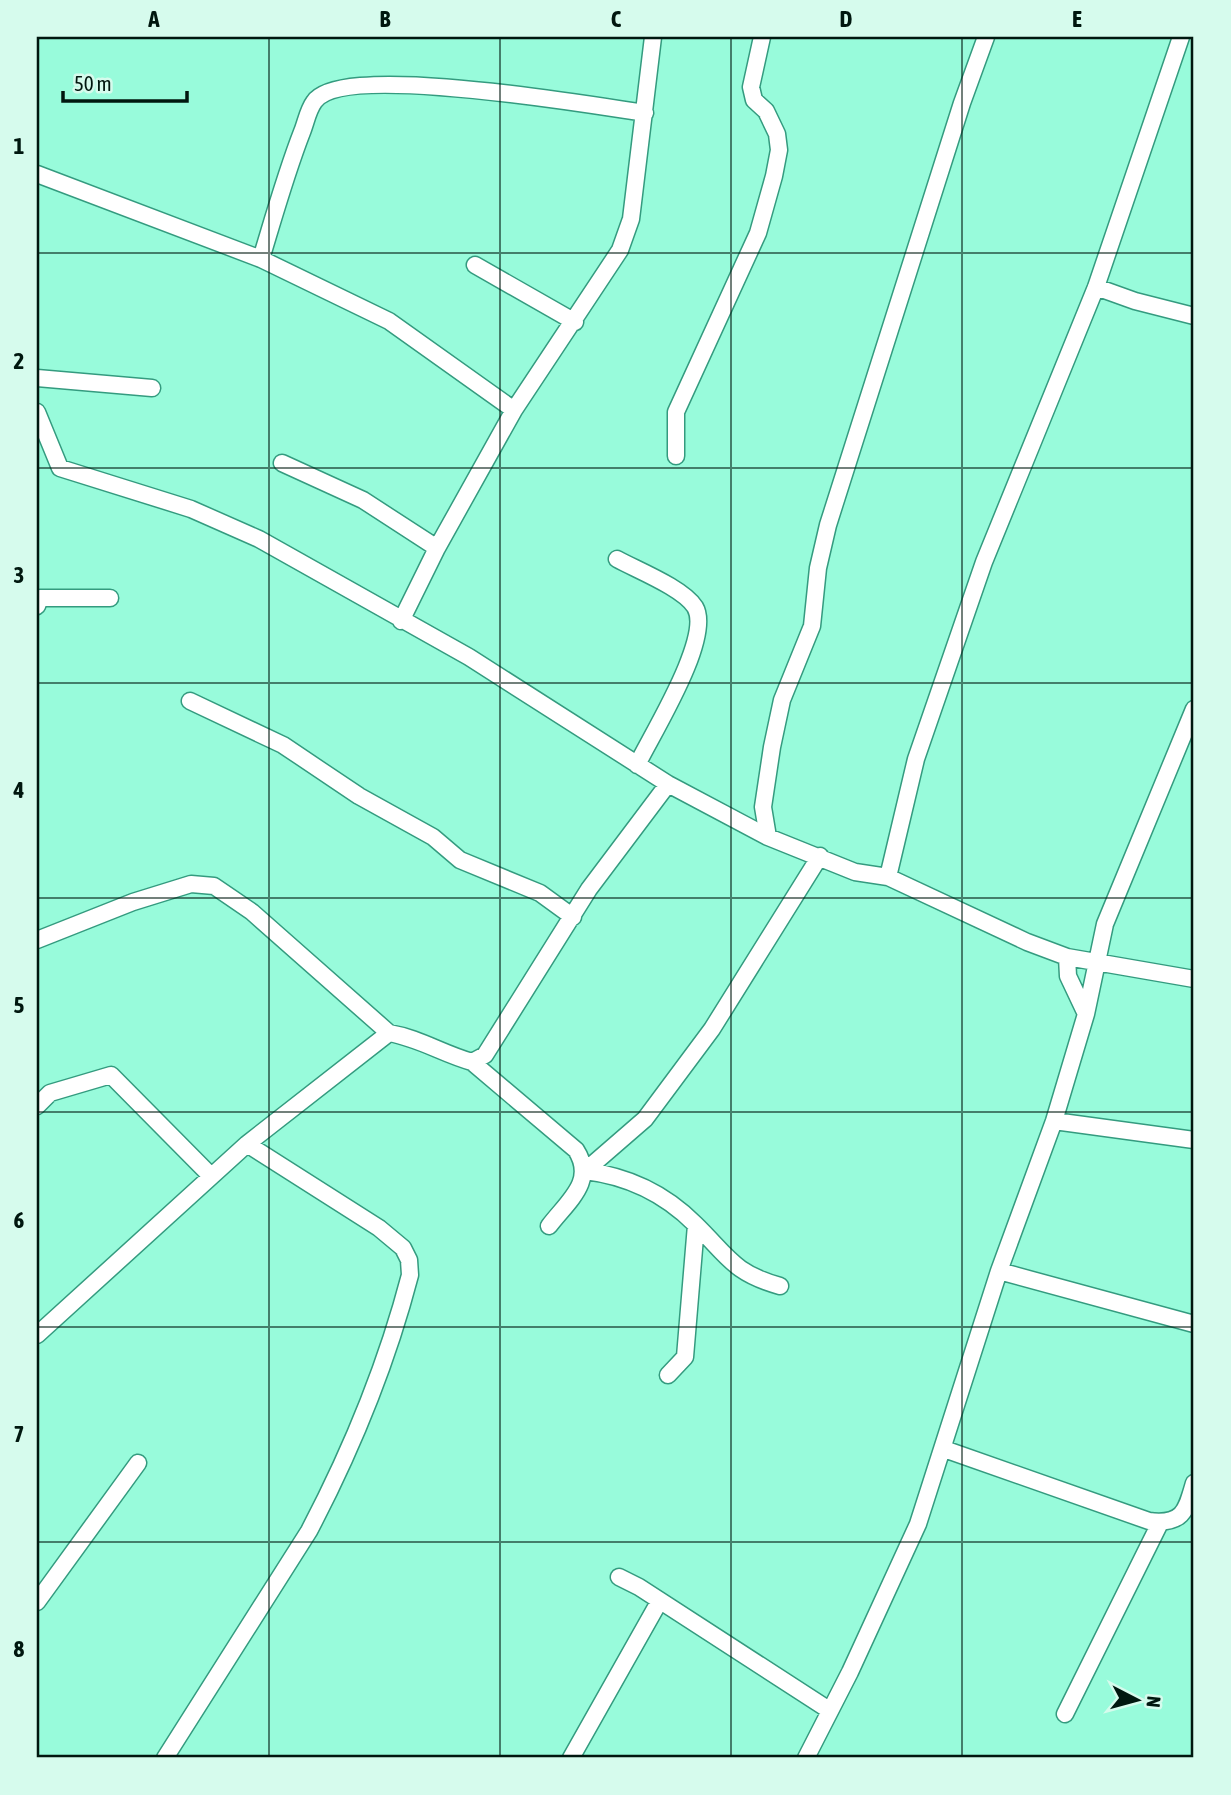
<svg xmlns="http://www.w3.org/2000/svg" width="1231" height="1795" font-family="'Asap Condensed',sans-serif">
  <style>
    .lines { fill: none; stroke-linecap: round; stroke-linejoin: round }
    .minor-casing { stroke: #349b7f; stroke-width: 19 }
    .minor { stroke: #fff; stroke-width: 16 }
    .grid { fill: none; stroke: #00170f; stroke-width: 2; stroke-opacity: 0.55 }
    .neatline { fill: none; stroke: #00170f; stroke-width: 2.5 }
    .grid-label { font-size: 23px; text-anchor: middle; font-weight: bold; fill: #00170f }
  </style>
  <rect width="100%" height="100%" fill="#98fbdb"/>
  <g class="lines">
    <g class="minor-casing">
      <path id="minor" d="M 986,37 L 962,103 L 828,525 L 818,568 L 812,626 L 782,700 L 772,747 L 763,807 L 768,837 L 855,872 L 888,877 L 1027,942 L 1067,957 L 1194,979
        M 37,174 L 261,259 L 389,321 L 514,410
        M 261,259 C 274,216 286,173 302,132 C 306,122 308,110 314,102 C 340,61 595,106 645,113
        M 475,265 L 575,322
        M 1096,287 L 1135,301 L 1194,316
        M 37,378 L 152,388
        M 37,412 L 60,468 L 191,509 L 259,539 L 469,657 L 668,784 L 768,837
        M 676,456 L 676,412 L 758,233 L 774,176 L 779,150 L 777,134 L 766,111 L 754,100 L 751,87 L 762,37
        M 282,463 L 363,500 L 437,548
        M 617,559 C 637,570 683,588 695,607 C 713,637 652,734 637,765
        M 37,606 L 40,598 L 110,598
        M 401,621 L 437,548 L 514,410 L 620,250 L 631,219 L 653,37
        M 190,701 L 283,745 L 359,796 L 433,837 L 460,860 L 540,893 L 573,917
        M 888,877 L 916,759 L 984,562 L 1096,287 L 1181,37
        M 37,940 L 133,902 L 191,884 L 214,886 L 252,912 L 389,1033
        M 1067,957 L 1068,976 L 1086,1014
        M 472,1062 L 576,1150 C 596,1181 568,1201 549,1226
        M 37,1106 L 50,1093 L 111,1075 L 211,1176
        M 1054,1121 L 1194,1140
        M 585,1171 L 645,1119 L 712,1029 L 820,856
        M 585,1171 C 628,1176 664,1193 695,1224 C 728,1256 733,1273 780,1286
        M 999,1271 L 1194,1324
        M 37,1335 L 247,1144 L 389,1033 C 419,1038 443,1054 472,1062 L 485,1055 L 589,889 L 668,784
        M 668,1375 L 685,1357 L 696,1225
        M 944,1449 L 1149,1521 C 1183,1525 1186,1511 1194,1483
        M 619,1577 L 639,1587 L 829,1710
        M 37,1602 L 138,1463
        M 1065,1714 L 1160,1523
        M 165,1758 L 309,1531 C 351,1451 387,1363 410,1275 L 409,1260 L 403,1248 L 379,1228 L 247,1144
        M 571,1758 L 659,1602
        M 806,1758 L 850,1672 L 918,1524 L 999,1271 L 1054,1121 L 1086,1014 L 1105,924 L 1194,709"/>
    </g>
    <use href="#minor" class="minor"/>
  </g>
  <path class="grid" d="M 269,37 L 269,1758M 500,37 L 500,1758M 731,37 L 731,1758M 962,37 L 962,1758M 37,253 L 1194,253M 37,468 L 1194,468M 37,683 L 1194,683M 37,898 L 1194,898M 37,1112 L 1194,1112M 37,1327 L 1194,1327M 37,1542 L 1194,1542"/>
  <rect width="1231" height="1795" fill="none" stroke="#d6fbed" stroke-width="77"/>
  <g transform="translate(1137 1700) rotate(96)" stroke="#d6fbed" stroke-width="5" paint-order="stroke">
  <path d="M0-5L12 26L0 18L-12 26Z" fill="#00170f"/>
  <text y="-10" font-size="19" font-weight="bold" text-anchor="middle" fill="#00170f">N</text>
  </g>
  <path d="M63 91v10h124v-10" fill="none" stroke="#00170f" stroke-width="3.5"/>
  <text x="74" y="91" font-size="21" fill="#00170f" stroke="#d6fbed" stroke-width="5" paint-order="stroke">50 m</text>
  <rect x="38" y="38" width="1154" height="1718" class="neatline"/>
  <g class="grid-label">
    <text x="154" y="27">A</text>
    <text x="385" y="27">B</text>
    <text x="616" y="27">C</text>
    <text x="846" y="27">D</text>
    <text x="1077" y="27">E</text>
    <text x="19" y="154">1</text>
    <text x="19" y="369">2</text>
    <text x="19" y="583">3</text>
    <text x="19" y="798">4</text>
    <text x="19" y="1013">5</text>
    <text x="19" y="1228">6</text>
    <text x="19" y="1442">7</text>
    <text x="19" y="1657">8</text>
  </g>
</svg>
